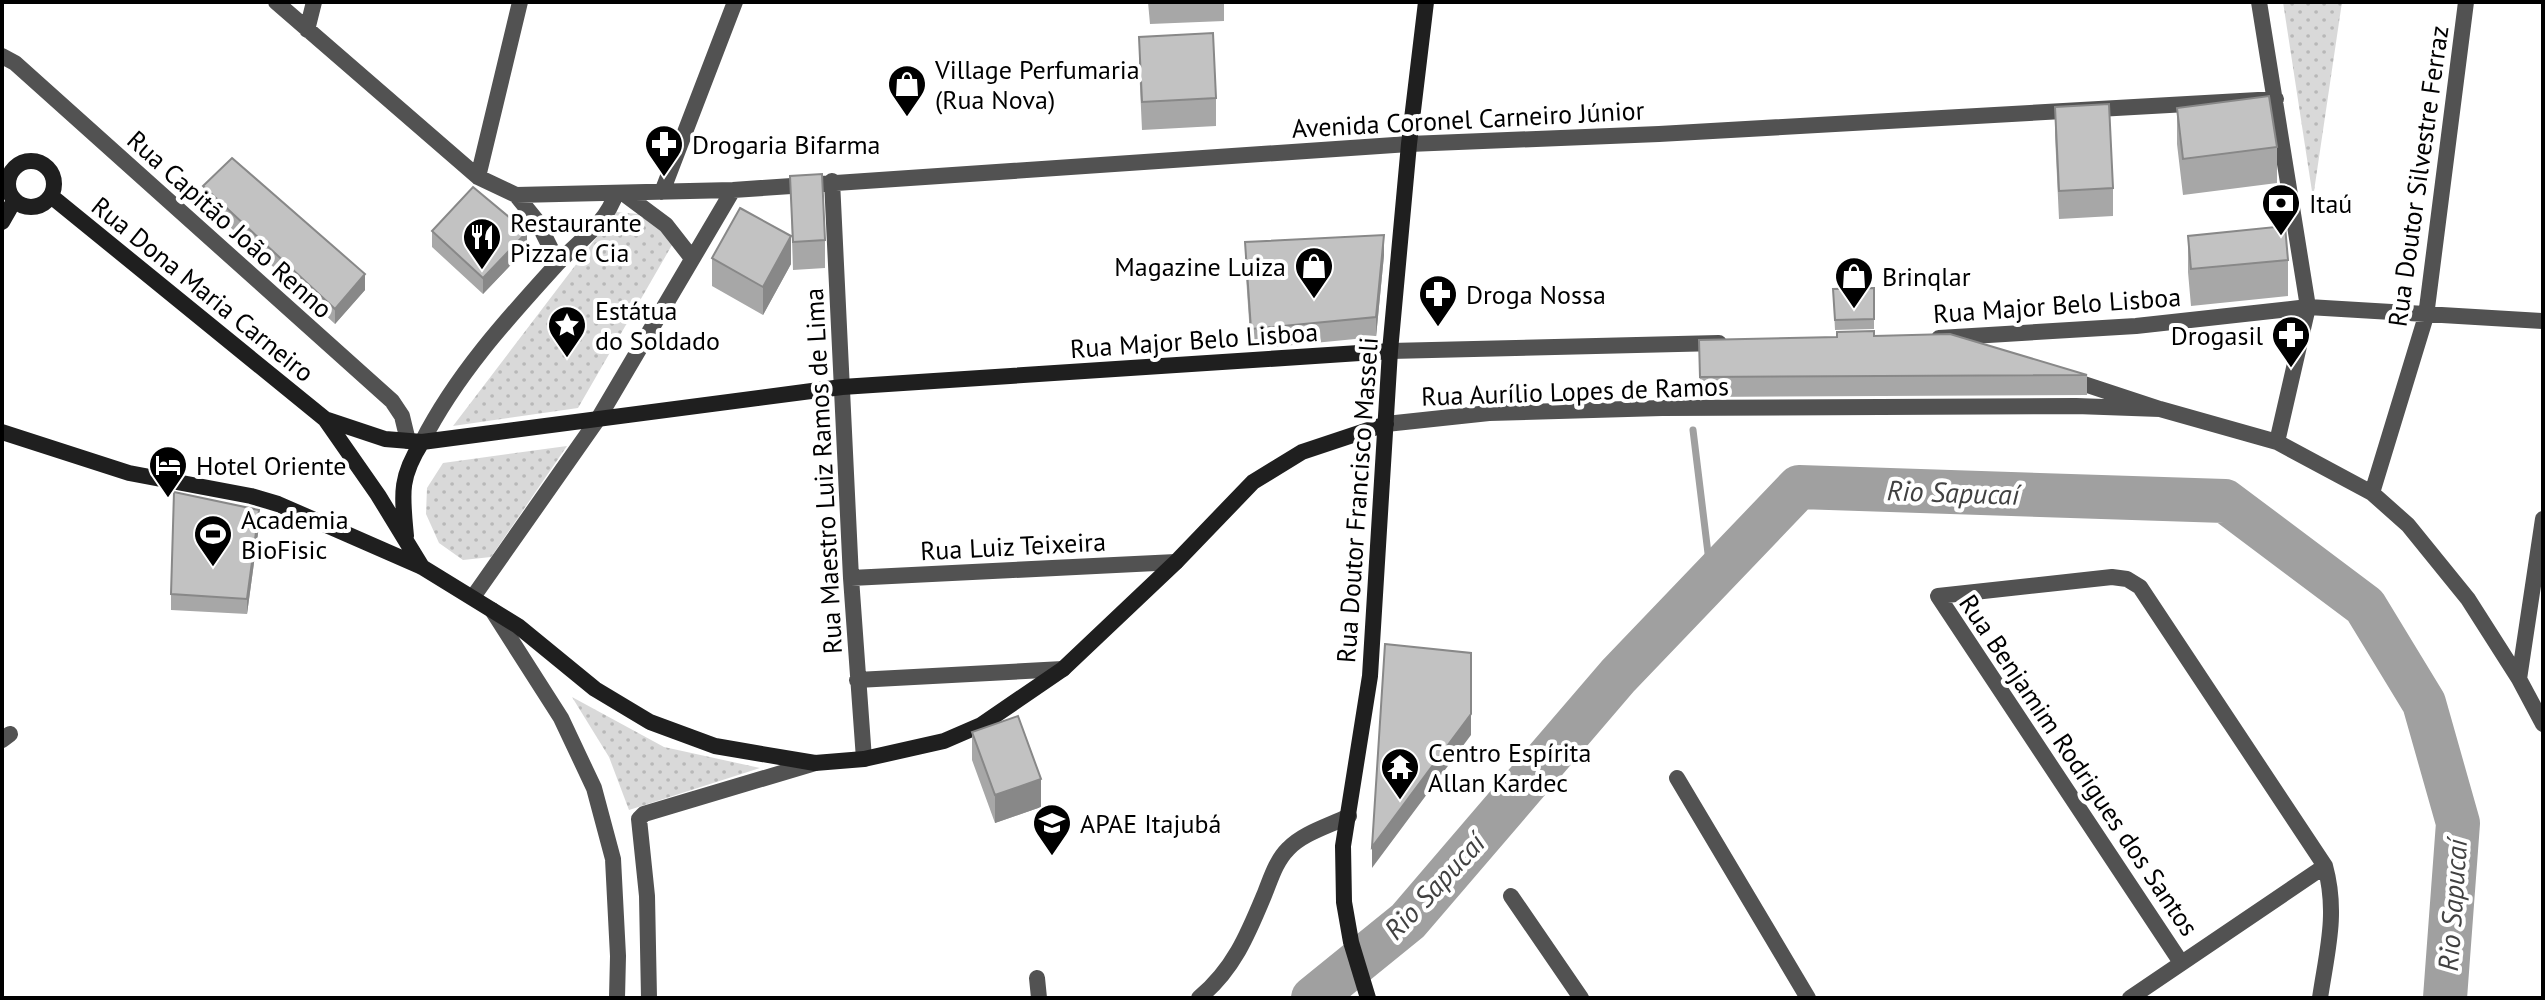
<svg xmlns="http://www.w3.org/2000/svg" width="2545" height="1000" font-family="'PT Sans',sans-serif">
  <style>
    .park { fill: url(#park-dots) }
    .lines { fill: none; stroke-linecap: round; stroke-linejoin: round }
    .stream { stroke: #a0a0a0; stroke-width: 7 }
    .river { stroke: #a0a0a0; stroke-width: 44 }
    .street { stroke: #525252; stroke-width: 16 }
    .secondary { stroke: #1f1f1f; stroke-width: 16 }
    .wall { fill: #a7a7a7 }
    .shaded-wall { fill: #888 }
    .building { fill: #c2c2c2; stroke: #888; stroke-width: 2 }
    .labels { text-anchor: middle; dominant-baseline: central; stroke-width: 8; stroke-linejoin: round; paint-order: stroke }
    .poi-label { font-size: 26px; fill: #000; stroke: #fff; text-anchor: start }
    .street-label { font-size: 26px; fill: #000; stroke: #fff }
    .water-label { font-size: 28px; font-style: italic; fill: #414141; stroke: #fff }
  </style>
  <defs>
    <pattern id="park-dots" width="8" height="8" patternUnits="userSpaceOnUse" patternTransform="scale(2)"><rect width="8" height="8" fill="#d9d9d9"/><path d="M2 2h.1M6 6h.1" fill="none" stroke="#b8b8b8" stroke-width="1.8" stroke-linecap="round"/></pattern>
  </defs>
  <rect width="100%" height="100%" fill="#fff"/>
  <path class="park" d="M 2283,2 L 2342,2 L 2313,198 Z
    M 616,212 L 650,215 L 672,245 L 578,408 L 453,426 Z
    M 567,446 L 491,557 L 463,560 L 439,543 L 426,514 L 427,488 L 443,463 Z
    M 572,697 L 664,747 L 760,768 L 629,810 L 609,757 Z"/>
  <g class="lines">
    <path class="stream" d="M 1693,430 L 1711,578"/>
    <path class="river" d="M 1313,998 L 1408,921 L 1618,676 L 1799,487 L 2225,501 L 2365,606 L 2424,703 L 2458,823 L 2445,998"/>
    <path class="street" d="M 276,2 L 478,177 L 516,195 L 537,221 L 558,263
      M 2259,2 L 2308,307 L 2277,442
      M 307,30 L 314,2
      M 2,56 L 15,63 L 392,401 L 402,416 L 408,441
      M 478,177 L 520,2
      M 832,181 L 851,578 L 864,759
      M 662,192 L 735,2
      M 623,193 L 666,225 L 691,257
      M 516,195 L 733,190 L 1409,144 L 1659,134 L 2276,99
      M 1939,338 L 2136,326 L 2308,307 L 2543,321
      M 1390,351 L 1719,343
      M 2069,379 L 2160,409 L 2277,442 L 2372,493 L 2408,525 L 2468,599 L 2519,679 L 2543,724
      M 1386,424 L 1489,413 L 1662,408 L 2076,406 L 2160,409
      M 422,442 C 456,375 507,319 557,264 C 578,242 607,223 616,193
      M 2372,493 L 2426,316 L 2466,2
      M 851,578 L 1176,562
      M 473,597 L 598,419 L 733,190
      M 492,610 L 561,718 L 594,788 L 613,859 L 618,956 L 617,998
      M 2519,679 L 2543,519
      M 857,680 L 1063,669
      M 2,740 L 10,734
      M 1677,778 L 1808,998
      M 1511,896 L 1581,998
      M 2180,961 L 1938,596 L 2112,577 L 2127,579 L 2140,587 L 2325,866 C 2338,913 2327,951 2320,998
      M 1037,978 L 1039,998
      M 649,998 L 647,896 L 639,819 L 644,814 L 815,763
      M 1199,998 C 1234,969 1248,934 1265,893 C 1271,878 1276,861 1288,849 C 1303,833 1329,826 1349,816
      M 2130,998 L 2325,866"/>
    <path class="secondary" d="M8 184a23 23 0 1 1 46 0a23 23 0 1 1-46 0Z
      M 51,196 L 325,419 L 378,495 L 422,567
      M 2,222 L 14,201
      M 325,419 L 385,439 L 422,442 L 842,387 L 1390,351
      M 2,432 L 129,473 L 251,496 L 278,504 L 422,567 L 518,626 L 595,689 L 650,722 L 715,746 L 815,763 L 864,759 L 944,741 L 981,725 L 1063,669 L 1176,562 L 1253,482 L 1302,452 L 1386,424
      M 406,536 C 402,494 399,478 422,442
      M 1368,998 L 1351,942 L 1344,902 L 1343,846 L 1370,676 L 1390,351 L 1409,144 L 1426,2"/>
  </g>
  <path class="wall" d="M 1148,2 L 1224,2 L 1224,21 L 1150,24 Z
    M 1139,37 L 1216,98 L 1216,126 L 1142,130 L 1139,65 Z
    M 2055,107 L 2113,188 L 2113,216 L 2059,219 L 2055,135 Z
    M 2177,108 L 2277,147 L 2277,183 L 2183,195 L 2177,144 Z
    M 790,176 L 825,240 L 825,268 L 793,270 Z
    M 203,186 L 365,290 L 335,324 L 203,202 Z
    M 432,231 L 527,248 L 483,294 L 432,247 Z
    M 2188,236 L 2288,260 L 2288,296 L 2191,306 L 2188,272 Z
    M 1245,242 L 1384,255 L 1376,337 L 1251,349 L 1245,262 Z
    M 712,258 L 791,264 L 763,315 L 712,286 Z
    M 1874,288 L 1874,329 L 1835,330 L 1833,289 Z
    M 1874,336 L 2087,375 L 2087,395 L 1700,397 L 1699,340 Z
    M 259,526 L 247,614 L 171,610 L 171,594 Z
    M 972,732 L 1041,807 L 995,823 L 972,760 Z"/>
  <path class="shaded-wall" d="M 527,232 L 527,248 L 483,294 L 483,278 Z
    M 1384,235 L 1384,255 L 1376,337 L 1376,317 Z
    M 791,236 L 791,264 L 763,315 L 763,287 Z
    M 365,274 L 365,290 L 335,324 L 335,309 Z
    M 259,510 L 259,526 L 247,614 L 247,599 Z
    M 1471,714 L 1471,735 L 1372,868 L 1372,847 Z
    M 1041,779 L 1041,807 L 995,823 L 995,795 Z"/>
  <path class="building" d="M 1213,33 L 1216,98 L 1142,102 L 1139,37 Z
    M 2269,96 L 2277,147 L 2183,159 L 2177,108 Z
    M 2109,104 L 2113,188 L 2059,191 L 2055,107 Z
    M 232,158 L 365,274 L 335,309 L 203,186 Z
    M 822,174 L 825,240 L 793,242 L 790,176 Z
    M 473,187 L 527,232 L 483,278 L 432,231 Z
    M 740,208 L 791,236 L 763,287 L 712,258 Z
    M 2285,226 L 2288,260 L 2191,269 L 2188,236 Z
    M 1384,235 L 1376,317 L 1251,329 L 1245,242 Z
    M 1874,288 L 1874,319 L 1835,320 L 1833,289 Z
    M 1874,331 L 1874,336 L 1950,334 L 2087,375 L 1700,377 L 1699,340 L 1837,337 L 1837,332 Z
    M 174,492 L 259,510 L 247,599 L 171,594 Z
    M 1385,644 L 1471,653 L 1471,714 L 1372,847 Z
    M 1018,716 L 1041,779 L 995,795 L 972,732 Z"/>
  <defs>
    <g id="shop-pin" transform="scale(2)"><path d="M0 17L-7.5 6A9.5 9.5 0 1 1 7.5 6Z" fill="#000" stroke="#fff"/><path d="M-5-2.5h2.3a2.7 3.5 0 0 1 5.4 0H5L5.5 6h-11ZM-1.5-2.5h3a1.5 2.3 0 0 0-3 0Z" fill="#fff"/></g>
    <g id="pharmacy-pin" transform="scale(2)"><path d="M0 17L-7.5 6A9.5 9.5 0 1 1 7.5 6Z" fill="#000" stroke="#fff"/><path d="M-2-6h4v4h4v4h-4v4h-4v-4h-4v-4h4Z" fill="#fff"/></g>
    <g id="bank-pin" transform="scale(2)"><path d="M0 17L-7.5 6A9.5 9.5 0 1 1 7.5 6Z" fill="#000" stroke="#fff"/><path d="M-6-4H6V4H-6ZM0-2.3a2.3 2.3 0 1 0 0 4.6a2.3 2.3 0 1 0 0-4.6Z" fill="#fff"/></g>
    <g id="restaurant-pin" transform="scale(2)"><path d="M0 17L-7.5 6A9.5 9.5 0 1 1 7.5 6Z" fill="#000" stroke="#fff"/><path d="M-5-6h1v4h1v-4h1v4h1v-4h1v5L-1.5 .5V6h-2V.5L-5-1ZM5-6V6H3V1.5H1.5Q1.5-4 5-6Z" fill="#fff"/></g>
    <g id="sight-pin" transform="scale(2)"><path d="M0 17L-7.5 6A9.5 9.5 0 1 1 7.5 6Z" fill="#000" stroke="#fff"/><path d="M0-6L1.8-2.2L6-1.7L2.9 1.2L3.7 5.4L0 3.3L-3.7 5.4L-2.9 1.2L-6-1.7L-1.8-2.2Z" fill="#fff"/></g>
    <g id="hotel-pin" transform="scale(2)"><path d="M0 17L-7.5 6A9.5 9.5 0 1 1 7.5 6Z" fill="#000" stroke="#fff"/><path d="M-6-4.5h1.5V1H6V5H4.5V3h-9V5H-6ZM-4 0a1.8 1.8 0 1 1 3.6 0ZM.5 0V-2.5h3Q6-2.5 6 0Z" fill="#fff"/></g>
    <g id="stadium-pin" transform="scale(2)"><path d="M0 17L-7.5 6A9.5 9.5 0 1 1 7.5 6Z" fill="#000" stroke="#fff"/><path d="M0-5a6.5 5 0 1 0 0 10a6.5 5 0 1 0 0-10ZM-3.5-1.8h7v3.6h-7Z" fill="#fff"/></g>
    <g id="temple-pin" transform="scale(2)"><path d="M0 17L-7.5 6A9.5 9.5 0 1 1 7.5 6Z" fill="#000" stroke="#fff"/><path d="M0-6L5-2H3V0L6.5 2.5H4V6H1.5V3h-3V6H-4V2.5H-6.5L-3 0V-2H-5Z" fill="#fff"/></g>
    <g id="school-pin" transform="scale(2)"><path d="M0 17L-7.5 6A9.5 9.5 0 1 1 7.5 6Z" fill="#000" stroke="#fff"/><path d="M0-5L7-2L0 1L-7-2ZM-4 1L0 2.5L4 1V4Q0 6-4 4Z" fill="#fff"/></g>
  </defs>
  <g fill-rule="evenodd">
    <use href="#shop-pin" x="907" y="84"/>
    <use href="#pharmacy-pin" x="664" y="144"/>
    <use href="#bank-pin" x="2281" y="203"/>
    <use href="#restaurant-pin" x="482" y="237"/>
    <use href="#shop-pin" x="1314" y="266"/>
    <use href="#shop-pin" x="1854" y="276"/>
    <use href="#pharmacy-pin" x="1438" y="294"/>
    <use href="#sight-pin" x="567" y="325"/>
    <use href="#pharmacy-pin" x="2291" y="335"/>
    <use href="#hotel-pin" x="168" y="465"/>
    <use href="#stadium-pin" x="213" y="534"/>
    <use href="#temple-pin" x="1400" y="767"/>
    <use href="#school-pin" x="1052" y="823"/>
  </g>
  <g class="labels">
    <g class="poi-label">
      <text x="935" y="69">Village Perfumaria<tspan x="935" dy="30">(Rua Nova)</tspan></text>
      <text x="692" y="144">Drogaria Bifarma</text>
      <text x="2309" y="203">Itaú</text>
      <text x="510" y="222">Restaurante<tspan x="510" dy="30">Pizza e Cia</tspan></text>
      <text x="1286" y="266" text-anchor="end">Magazine Luiza</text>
      <text x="1882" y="276">Brinqlar</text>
      <text x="1466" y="294">Droga Nossa</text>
      <text x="595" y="310">Estátua<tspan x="595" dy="30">do Soldado</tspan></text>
      <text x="2263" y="335" text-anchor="end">Drogasil</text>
      <text x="196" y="465">Hotel Oriente</text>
      <text x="241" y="519">Academia<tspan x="241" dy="30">BioFisic</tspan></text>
      <text x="1428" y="752">Centro Espírita<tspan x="1428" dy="30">Allan Kardec</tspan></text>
      <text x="1080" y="823">APAE Itajubá</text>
    </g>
    <g class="street-label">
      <text transform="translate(1468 119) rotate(-3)">Avenida Coronel Carneiro Júnior</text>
      <text transform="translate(2418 176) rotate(-82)">Rua Doutor Silvestre Ferraz</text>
      <text transform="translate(230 224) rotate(42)">Rua Capitão João Renno</text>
      <text transform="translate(203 289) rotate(39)">Rua Dona Maria Carneiro</text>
      <text transform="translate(2057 305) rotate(-4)">Rua Major Belo Lisboa</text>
      <text transform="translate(1194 340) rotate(-4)">Rua Major Belo Lisboa</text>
      <text transform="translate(1575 391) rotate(-2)">Rua Aurílio Lopes de Ramos</text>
      <text transform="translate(823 471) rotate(-93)">Rua Maestro Luiz Ramos de Lima</text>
      <text transform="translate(1357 500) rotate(-86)">Rua Doutor Francisco Masseli</text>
      <text transform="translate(1013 546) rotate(-3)">Rua Luiz Teixeira</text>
      <text transform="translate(2079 765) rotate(56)">Rua Benjamim Rodrigues dos Santos</text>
    </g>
    <g class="water-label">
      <text transform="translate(1953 492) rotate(2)">Rio Sapucaí</text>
      <text transform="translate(1434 886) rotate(-47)">Rio Sapucaí</text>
      <text transform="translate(2452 905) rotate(-86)">Rio Sapucaí</text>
    </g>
  </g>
  <rect width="2545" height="1000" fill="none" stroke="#000000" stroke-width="8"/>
</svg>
